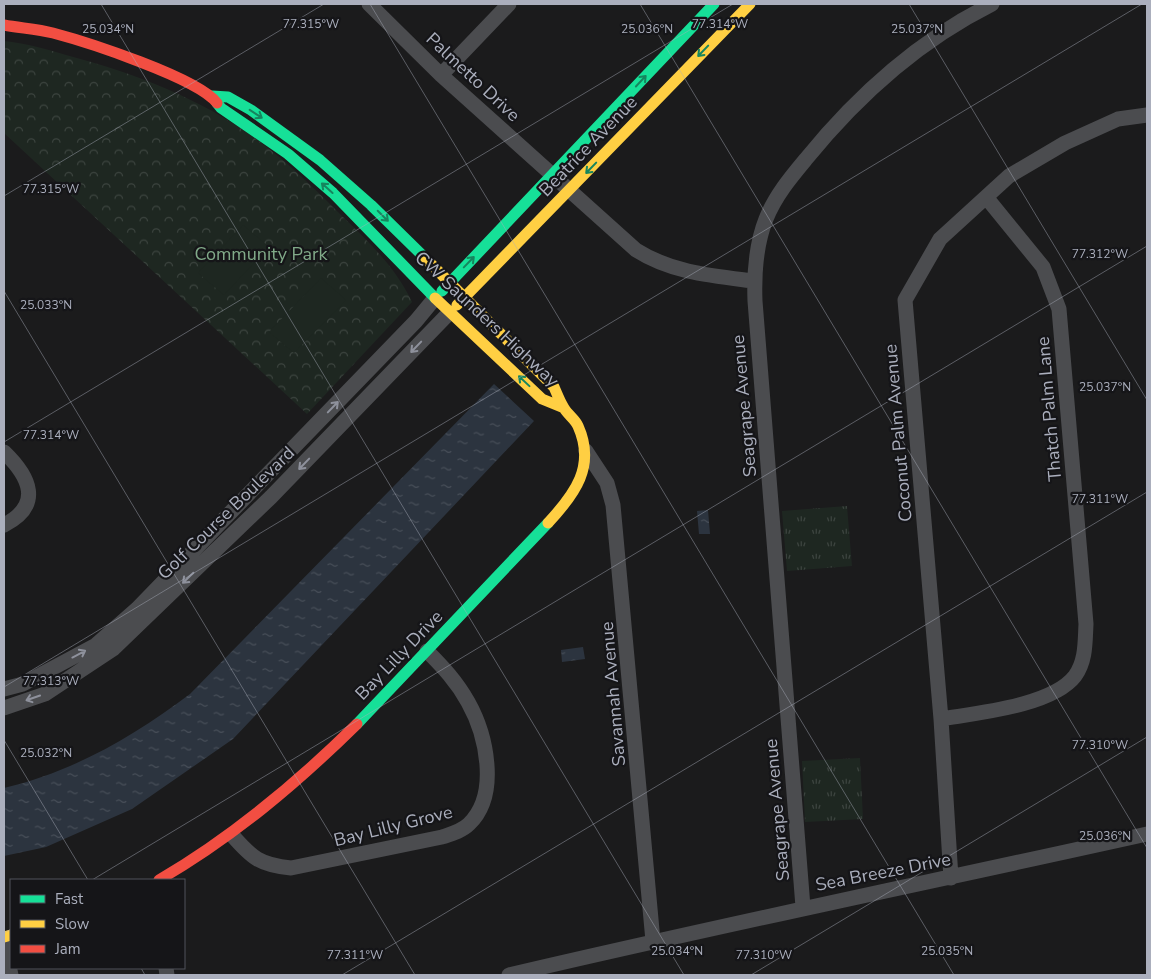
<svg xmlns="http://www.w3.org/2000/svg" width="1151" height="979" font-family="'Nunito Sans',sans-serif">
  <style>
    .grass { fill: url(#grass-tufts) }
    .forest { fill: url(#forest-crowns) }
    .pitch { fill: #1e2721 }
    .water { fill: url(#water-ripples) }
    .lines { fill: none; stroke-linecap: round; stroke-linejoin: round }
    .street { stroke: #4b4c4f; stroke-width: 15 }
    .fast { stroke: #16e098; stroke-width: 11 }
    .slow { stroke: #ffcf43; stroke-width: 11 }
    .jam { stroke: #f24e42; stroke-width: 11 }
    .oneway { stroke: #16855e }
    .oneway2 { stroke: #8e919c }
    .ticks { fill: none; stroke: #abafbd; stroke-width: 1; stroke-opacity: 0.45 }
    .labels { text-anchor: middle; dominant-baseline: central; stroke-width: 4.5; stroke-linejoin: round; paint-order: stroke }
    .street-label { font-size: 18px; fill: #abafbd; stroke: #151518 }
    .park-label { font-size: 18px; fill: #81aa89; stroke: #151518 }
    .ticks-label { font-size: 12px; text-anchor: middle; fill: #abafbd; stroke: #151518; stroke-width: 4.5; stroke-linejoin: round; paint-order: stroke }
  </style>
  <defs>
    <pattern id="grass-tufts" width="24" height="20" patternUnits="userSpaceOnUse" patternTransform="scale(1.25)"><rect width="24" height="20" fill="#1e2721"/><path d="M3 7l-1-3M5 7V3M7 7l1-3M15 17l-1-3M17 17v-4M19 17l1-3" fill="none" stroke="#3c443f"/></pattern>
    <pattern id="forest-crowns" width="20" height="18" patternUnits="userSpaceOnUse" patternTransform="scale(1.25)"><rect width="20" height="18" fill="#1e2721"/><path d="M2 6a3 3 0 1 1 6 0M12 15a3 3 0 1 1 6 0" fill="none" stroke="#3c443f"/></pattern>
    <pattern id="water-ripples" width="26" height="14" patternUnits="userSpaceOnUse" patternTransform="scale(1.25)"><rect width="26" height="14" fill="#2c343f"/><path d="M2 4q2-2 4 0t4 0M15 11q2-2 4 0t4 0" fill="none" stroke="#484f59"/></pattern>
  </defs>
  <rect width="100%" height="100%" fill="#1b1b1c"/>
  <path class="grass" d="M 847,506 L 852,566 L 787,571 L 782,511 Z
    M 860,758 L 863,819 L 805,822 L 802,761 Z"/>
  <path class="forest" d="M 4,41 C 25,43 46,49 66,55 C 138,74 210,102 268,148 C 295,169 319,193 343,217 C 370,243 396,268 412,302 L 307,414 L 4,133 Z"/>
  <path class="pitch" d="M 243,225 L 269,247 L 224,295 L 198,273 Z
    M 321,278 L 346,300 L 294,353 L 269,332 Z"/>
  <path class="water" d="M 494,384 L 534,421 L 233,739 L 132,809 L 46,847 L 4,856 L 4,788 C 73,772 134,736 190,694 Z
    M 708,510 L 710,534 L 699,534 L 697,511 Z
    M 583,647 L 585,659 L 562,662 L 561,650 Z"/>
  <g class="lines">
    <path class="street" d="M 369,4 L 441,75 L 636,250 C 672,273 713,276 754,281
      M 441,75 L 509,4
      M 586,451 L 607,483 L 613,505 L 653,941
      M 4,452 C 30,477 43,505 4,525
      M 4,689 L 23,684 L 96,645 L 137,609 L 416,321 L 435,298
      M 4,708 L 45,694 L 113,649 L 271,497 L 450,312
      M 941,719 C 976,713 1052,706 1075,676 C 1086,661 1085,642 1086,624 L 1059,309 L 1043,267 L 986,197
      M 232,835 C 252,858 260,865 291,868 L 442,837 C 451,834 462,831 469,824 C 500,794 486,734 468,702 C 457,682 443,667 427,651
      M 951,878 L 941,719 L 905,300 L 940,239 L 1009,176 L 1065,143 L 1118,119 L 1147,115
      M 803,907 L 755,301 C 754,274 756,244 766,219 C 775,196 791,177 806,159 C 858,95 918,41 992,4
      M 4,943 L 11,975
      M 166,968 L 167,975
      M 509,975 C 721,925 935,881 1147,834"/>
    <path class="fast" d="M 212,96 L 228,97 L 251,110 L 320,160 L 371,205 L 425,258
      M 217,103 L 221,108 L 288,154 L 333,193 L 435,298
      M 442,291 L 714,4
      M 357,724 L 548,523"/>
    <path class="slow" d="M 425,258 L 554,387 C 557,394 560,402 564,408 C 568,415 575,419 578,426 C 596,466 575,494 548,523
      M 435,298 L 542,399 L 564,408
      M 457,305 L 750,4
      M 4,937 L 11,935"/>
    <path class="jam" d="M 4,25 C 20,28 37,29 53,33 C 87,42 198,78 217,103
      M 159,880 C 233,837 296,784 357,724"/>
  </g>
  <defs><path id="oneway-shaft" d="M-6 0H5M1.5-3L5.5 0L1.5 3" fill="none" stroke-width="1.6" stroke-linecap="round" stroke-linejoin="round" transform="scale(1.25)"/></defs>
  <g class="oneway">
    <use href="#oneway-shaft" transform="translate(703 51) rotate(134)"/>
    <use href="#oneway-shaft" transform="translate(641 81) rotate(-47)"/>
    <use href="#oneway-shaft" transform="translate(256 114) rotate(33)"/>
    <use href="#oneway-shaft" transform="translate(591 168) rotate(134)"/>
    <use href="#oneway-shaft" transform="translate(327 188) rotate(-138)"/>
    <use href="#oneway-shaft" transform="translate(383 216) rotate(45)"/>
    <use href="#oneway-shaft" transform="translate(469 262) rotate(-46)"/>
    <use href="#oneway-shaft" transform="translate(524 381) rotate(-137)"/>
  </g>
  <g class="oneway2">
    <use href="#oneway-shaft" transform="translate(416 347) rotate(134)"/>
    <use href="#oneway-shaft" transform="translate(333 407) rotate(-46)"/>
    <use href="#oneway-shaft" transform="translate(304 464) rotate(134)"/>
    <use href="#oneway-shaft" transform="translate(188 578) rotate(136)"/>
    <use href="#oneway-shaft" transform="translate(79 654) rotate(-28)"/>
    <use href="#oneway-shaft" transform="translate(33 698) rotate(161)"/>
  </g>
  <path class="ticks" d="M 101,4 L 684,975M 370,4 L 954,975M 640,4 L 1147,848M 909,4 L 1147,400M 4,196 L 324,4M 4,291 L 415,975M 4,442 L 733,4M 4,687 L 1142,4M 4,740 L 88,880M 92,880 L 1147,246M 4,933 L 11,929M 141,968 L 145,975M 342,975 L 1147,492M 751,975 L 1147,737"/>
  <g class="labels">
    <g class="street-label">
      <text transform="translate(473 77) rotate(43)">Palmetto Drive</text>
      <text transform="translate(588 146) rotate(-46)">Beatrice Avenue</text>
      <text transform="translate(487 319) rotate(43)">CW Saunders Highway</text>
      <text transform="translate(744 406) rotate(-95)">Seagrape Avenue</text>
      <text transform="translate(1049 409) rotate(-95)">Thatch Palm Lane</text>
      <text transform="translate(898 433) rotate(-95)">Coconut Palm Avenue</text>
      <text transform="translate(226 513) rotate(-44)">Golf Course Boulevard</text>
      <text transform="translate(399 655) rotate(-46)">Bay Lilly Drive</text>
      <text transform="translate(613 694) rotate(-95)">Savannah Avenue</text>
      <text transform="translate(777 810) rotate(-95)">Seagrape Avenue</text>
      <text transform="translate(393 826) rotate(-14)">Bay Lilly Grove</text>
      <text transform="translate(883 872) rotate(-11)">Sea Breeze Drive</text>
    </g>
    <g class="park-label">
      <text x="261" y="254">Community Park</text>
    </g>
  </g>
  <g class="ticks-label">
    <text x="311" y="28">77.315°W</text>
    <text x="720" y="28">77.314°W</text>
    <text x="108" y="33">25.034°N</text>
    <text x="647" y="33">25.036°N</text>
    <text x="917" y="33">25.037°N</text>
    <text x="51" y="193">77.315°W</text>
    <text x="1100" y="258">77.312°W</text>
    <text x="46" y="309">25.033°N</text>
    <text x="1105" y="391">25.037°N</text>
    <text x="51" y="439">77.314°W</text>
    <text x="1100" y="503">77.311°W</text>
    <text x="51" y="685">77.313°W</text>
    <text x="1100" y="749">77.310°W</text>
    <text x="46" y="757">25.032°N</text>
    <text x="1105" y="840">25.036°N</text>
    <text x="677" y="955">25.034°N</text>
    <text x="947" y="955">25.035°N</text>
    <text x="355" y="959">77.311°W</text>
    <text x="764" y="959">77.310°W</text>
  </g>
  <rect width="1151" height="979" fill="none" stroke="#abafbd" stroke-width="10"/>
  <rect x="10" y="879" width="175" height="90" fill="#151518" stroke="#51535a"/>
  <rect x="20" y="895" width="25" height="8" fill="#16e098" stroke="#51535a"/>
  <text x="55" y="904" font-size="15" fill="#abafbd">Fast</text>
  <rect x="20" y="920" width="25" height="8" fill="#ffcf43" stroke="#51535a"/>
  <text x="55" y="929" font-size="15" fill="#abafbd">Slow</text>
  <rect x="20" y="945" width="25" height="8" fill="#f24e42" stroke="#51535a"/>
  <text x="55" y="954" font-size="15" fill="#abafbd">Jam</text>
</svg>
